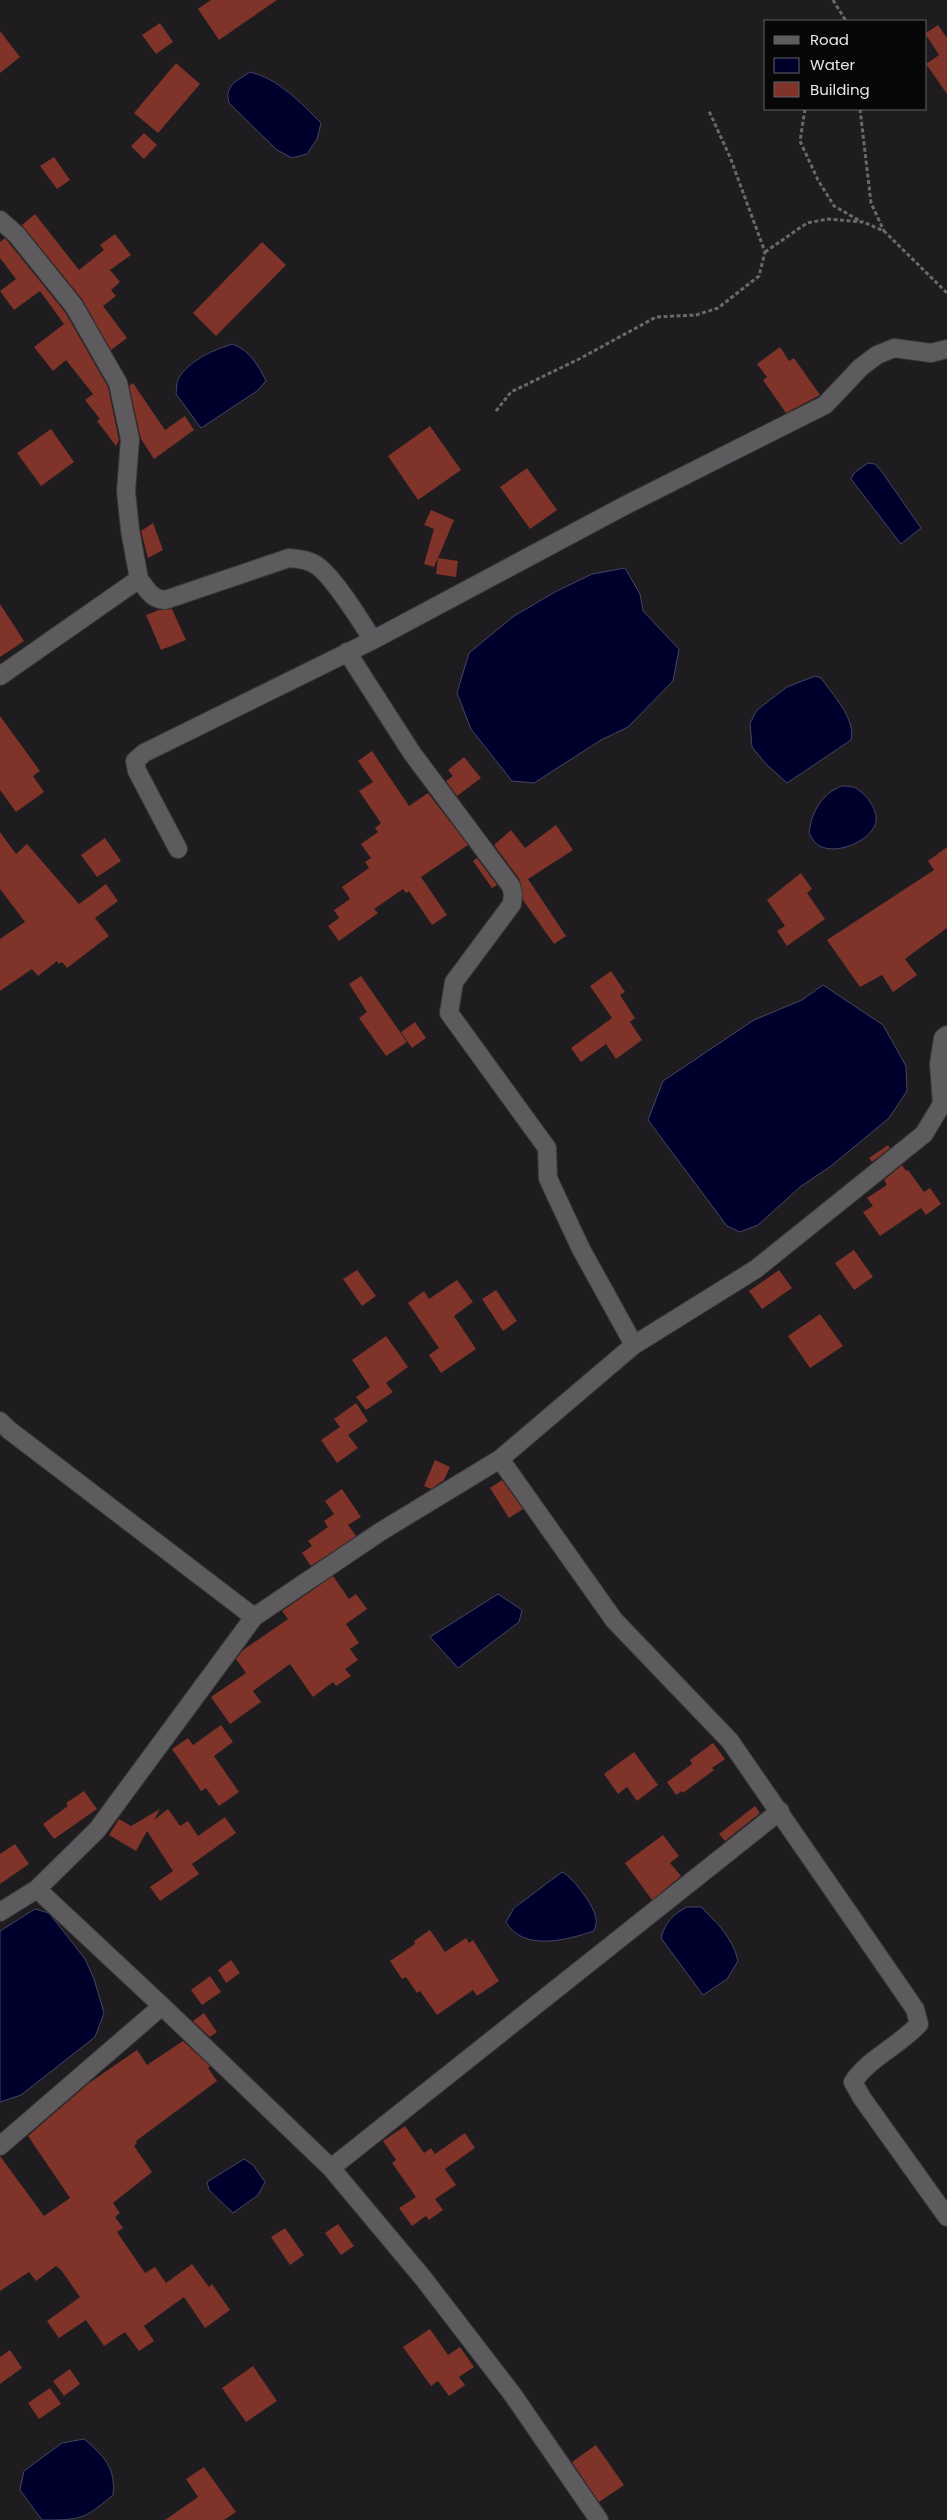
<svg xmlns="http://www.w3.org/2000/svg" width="947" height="2520" font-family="Poppins,sans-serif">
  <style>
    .water { fill: #00002c; stroke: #454564 }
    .building { fill: #7f3329 }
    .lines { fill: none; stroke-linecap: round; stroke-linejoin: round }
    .minor-casing { stroke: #39383a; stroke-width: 20 }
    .path { stroke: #69686a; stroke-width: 3; stroke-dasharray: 4 2.5; stroke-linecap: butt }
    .minor { stroke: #5e5b5f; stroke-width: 18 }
  </style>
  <rect width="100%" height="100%" fill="#1e1c1f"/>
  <path class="water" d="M 250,72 C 279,79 301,103 321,123 L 317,139 L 307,154 L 292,158 L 277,150 L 229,103 C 224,85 237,81 250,72 Z
    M 233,344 C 250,351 258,365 266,381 L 257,391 L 201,428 L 176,394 C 177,390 176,382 179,378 C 188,361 215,349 233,344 Z
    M 868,463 L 875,464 L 882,472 L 921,528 L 901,544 L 851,479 L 854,473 Z
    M 625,568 L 640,594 L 643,611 L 679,649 L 673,681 L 628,727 L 601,740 L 534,783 L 512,781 L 471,729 L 457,693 L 469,653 L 514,616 L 555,592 L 592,574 Z
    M 815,676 L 821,678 C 833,695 856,719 851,740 L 787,783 L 765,763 L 752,747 L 750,723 L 757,710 L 787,687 Z
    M 842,786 C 847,786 853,786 857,789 C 867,795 880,812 875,825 C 868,842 835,856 818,845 C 815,843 811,837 809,833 C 811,813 822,793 842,786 Z
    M 823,985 L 883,1025 L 906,1066 L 907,1091 L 889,1118 L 831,1166 L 800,1187 L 758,1225 L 740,1232 L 727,1226 L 648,1120 L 663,1081 L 754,1020 L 802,1000 Z
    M 498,1594 L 522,1610 L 519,1622 L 458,1668 L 430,1637 Z
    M 562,1872 C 573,1877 595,1907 596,1919 C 597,1922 595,1928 594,1931 C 567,1940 523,1952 506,1922 L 514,1908 Z
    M 687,1907 L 701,1907 C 717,1923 733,1938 738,1961 L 727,1979 L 703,1995 L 661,1938 C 665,1923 673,1914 687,1907 Z
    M 35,1909 L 49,1913 L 85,1959 L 94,1979 L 104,2013 L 95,2037 L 21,2095 L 0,2102 L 0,1931 Z
    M 244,2159 L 253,2165 L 265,2182 L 258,2195 L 233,2213 L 209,2190 L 207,2182 Z
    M 84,2439 C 104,2456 116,2468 113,2495 C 83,2520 81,2520 42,2520 L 20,2490 L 24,2471 L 62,2443 Z"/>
  <path class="building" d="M 211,0 L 277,0 L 219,40 L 198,9 Z
    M 160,23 L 173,42 L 156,54 L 142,35 Z
    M 938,25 L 947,38 L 947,94 L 926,64 L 939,55 L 926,35 L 926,33 Z
    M 0,31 L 20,57 L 0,73 Z
    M 176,63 L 200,84 L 158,133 L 134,113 Z
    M 144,133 L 157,145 L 144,159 L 131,146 Z
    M 54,157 L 70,180 L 57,189 L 40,166 Z
    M 35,214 L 79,270 L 104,250 L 100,245 L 115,234 L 131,255 L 110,270 L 120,282 L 111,290 L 116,296 L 103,306 L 127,338 L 111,350 L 82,299 L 22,225 Z
    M 5,238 L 65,312 L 108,387 L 119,440 L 116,446 L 97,421 L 100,419 L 85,400 L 93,394 L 66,360 L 53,371 L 34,347 L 64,324 L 40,291 L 14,310 L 0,291 L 16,279 L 0,258 L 0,242 Z
    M 262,242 L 286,265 L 216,336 L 193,313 Z
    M 780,347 L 789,361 L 794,358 L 820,395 L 786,413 L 763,380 L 767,377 L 757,364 Z
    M 133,383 L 165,430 L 185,416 L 194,430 L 154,459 L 141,439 L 129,386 Z
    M 430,426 L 461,470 L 418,500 L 388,456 Z
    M 51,429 L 74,462 L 41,486 L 17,453 Z
    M 527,468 L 557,510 L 530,529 L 500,487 Z
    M 431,510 L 454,520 L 438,558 L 458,561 L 456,577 L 436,574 L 438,558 L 434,567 L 424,564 L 434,529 L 424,525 Z
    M 153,523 L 163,550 L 148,558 L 141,531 Z
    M 0,604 L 24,641 L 0,657 Z
    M 172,609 L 186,640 L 161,650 L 146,615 L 159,610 Z
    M 0,716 L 40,771 L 33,776 L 44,792 L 16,812 L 0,790 Z
    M 372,751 L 409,806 L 428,793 L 468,845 L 421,877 L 447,915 L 432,925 L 409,891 L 406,893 L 403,889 L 374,909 L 378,913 L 339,941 L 328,926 L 339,918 L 334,910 L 350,899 L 342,887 L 369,868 L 365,862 L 371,858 L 361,844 L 378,832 L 375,828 L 381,823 L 359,791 L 373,782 L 358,761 Z
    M 464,757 L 481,778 L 457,796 L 446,781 L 453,776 L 448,770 Z
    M 556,825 L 573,850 L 528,879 L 566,936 L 554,944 L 523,900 L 520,880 L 494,845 L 511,830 L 525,848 Z
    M 0,832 L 16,854 L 27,844 L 79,904 L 106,884 L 118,901 L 95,918 L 109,936 L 67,968 L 62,962 L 59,964 L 57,961 L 38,976 L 32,969 L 0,991 L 0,939 L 25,922 L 0,889 Z
    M 105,838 L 121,861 L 97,877 L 81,855 Z
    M 947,847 L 947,928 L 905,959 L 917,975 L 893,992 L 882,975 L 860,987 L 827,940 L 934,870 L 928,861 Z
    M 477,858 L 497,885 L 492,888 L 473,861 Z
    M 801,873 L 812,889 L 807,893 L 825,919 L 787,946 L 777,931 L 785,926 L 767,900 Z
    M 611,971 L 625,992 L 620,995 L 635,1018 L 630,1022 L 642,1040 L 616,1059 L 606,1044 L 581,1062 L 571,1048 L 612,1018 L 590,986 Z
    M 361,976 L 407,1042 L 386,1056 L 359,1018 L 367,1012 L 349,984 Z
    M 415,1022 L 426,1038 L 412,1048 L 401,1032 Z
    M 888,1145 L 890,1148 L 872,1162 L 869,1158 Z
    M 902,1165 L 906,1171 L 908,1170 L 924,1192 L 930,1188 L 941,1204 L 926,1215 L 921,1208 L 880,1236 L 863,1212 L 873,1206 L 867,1198 L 887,1185 L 884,1180 Z
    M 854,1250 L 873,1277 L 854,1290 L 835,1263 Z
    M 357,1270 L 376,1296 L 362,1306 L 343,1279 Z
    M 779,1270 L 792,1288 L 762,1309 L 749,1291 Z
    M 457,1280 L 473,1302 L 454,1316 L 476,1349 L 441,1373 L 429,1355 L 439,1348 L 408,1303 L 424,1291 L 429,1299 Z
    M 496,1290 L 517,1321 L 503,1331 L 482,1299 Z
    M 820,1314 L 843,1346 L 810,1368 L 788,1336 Z
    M 386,1336 L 408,1367 L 386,1383 L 393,1392 L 366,1410 L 356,1397 L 370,1387 L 352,1360 Z
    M 356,1403 L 368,1421 L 348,1435 L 358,1448 L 337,1463 L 321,1440 L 340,1427 L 334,1419 Z
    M 435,1460 L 450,1467 L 444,1480 L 431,1489 L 424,1486 Z
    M 502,1480 L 523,1509 L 509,1518 L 490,1488 Z
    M 342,1489 L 361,1517 L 348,1525 L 356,1536 L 311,1566 L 302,1553 L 312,1546 L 308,1541 L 328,1527 L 324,1521 L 334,1514 L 325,1501 Z
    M 333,1576 L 349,1599 L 356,1594 L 367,1609 L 346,1624 L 359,1643 L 350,1649 L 358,1660 L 345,1669 L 351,1676 L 336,1686 L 333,1682 L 313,1697 L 290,1664 L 253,1691 L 261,1702 L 230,1724 L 211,1697 L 246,1673 L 236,1659 L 243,1650 L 288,1619 L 282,1611 Z
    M 221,1725 L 233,1742 L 214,1756 L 239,1792 L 219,1806 L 206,1788 L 201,1791 L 172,1749 L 188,1738 L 193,1745 Z
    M 713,1743 L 725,1759 L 712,1768 L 714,1770 L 683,1793 L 682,1791 L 676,1795 L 667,1782 L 692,1764 L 690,1760 Z
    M 634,1752 L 658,1785 L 637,1801 L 627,1787 L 618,1794 L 604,1774 Z
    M 84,1791 L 97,1809 L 54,1839 L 43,1824 L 68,1806 L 66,1803 Z
    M 755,1806 L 760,1813 L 725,1841 L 719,1834 Z
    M 160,1809 L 154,1820 L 168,1809 L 180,1826 L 188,1821 L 198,1836 L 225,1817 L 236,1833 L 192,1864 L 199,1874 L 160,1901 L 150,1887 L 173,1871 L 147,1831 L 136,1851 L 109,1835 L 119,1819 L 131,1826 Z
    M 663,1835 L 679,1856 L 670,1863 L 681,1876 L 652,1900 L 625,1863 Z
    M 15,1844 L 29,1864 L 0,1884 L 0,1854 Z
    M 430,1930 L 445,1952 L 466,1938 L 469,1943 L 473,1940 L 499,1981 L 477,1996 L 473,1990 L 437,2015 L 420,1991 L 417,1993 L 406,1977 L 402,1979 L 390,1961 L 415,1944 L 414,1941 Z
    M 231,1960 L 240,1973 L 226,1983 L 218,1970 Z
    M 210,1976 L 221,1992 L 202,2005 L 191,1990 Z
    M 204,2013 L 217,2032 L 210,2037 L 193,2021 Z
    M 183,2041 L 210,2066 L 208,2068 L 217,2081 L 136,2141 L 137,2143 L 134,2146 L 152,2172 L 113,2203 L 120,2213 L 115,2217 L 123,2228 L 117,2232 L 145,2273 L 155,2267 L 166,2283 L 192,2264 L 209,2287 L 212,2284 L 230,2310 L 205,2328 L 184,2297 L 144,2326 L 154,2341 L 139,2351 L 125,2332 L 104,2346 L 86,2320 L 59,2338 L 47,2321 L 80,2297 L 61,2270 L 56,2266 L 36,2281 L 29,2272 L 0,2291 L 0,2156 L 44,2216 L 70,2198 L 28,2136 L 89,2083 L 137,2050 L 147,2065 Z
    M 405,2126 L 424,2153 L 431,2148 L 435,2154 L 465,2133 L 475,2148 L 445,2169 L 456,2185 L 435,2199 L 443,2210 L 429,2220 L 426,2216 L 412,2226 L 399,2208 L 416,2197 L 392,2163 L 396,2160 L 383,2141 Z
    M 338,2224 L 354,2246 L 341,2255 L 325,2233 Z
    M 285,2228 L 304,2255 L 290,2265 L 271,2237 Z
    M 430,2329 L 448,2355 L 460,2347 L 474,2367 L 459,2377 L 465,2385 L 449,2396 L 438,2381 L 431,2386 L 403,2347 Z
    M 10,2350 L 22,2368 L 0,2384 L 0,2357 Z
    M 253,2366 L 277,2401 L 246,2422 L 222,2388 Z
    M 70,2369 L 80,2384 L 64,2396 L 53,2381 Z
    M 50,2388 L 61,2404 L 39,2419 L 28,2403 Z
    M 596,2445 L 624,2485 L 599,2502 L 572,2462 Z
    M 204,2467 L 236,2512 L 224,2520 L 165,2520 L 198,2497 L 186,2479 Z"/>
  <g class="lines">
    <g class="minor-casing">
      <path id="minor" d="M 0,220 L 16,234 L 74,306 L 118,383 L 130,439 L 126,491 L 130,530 L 139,579 L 0,676
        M 139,579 C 147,589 151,599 165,600 L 289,558 C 300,559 310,560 319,567 C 337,582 360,620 373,640 L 624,506 L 825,405 L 861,367 L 877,355 L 894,348 L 931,353 L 947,349
        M 347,652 L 412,753 L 511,886 L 513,894 L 512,904 L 454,982 L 449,1013 L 547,1148 L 548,1178 L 552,1187 L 581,1249 L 634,1345
        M 178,849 L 137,771 L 135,761 L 144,753 L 373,640
        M 947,1035 L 943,1038 L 939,1064 L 942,1104 L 924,1134 L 756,1269 L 634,1345 L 500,1459 L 614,1620 L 730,1741 L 915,2009 L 919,2024 C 899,2046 869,2058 853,2082 L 862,2098 L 947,2217
        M 0,1421 L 9,1430 L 254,1617 L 97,1830 L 37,1889 L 0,1912
        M 254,1617 L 380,1532 L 500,1459
        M 37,1889 L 162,2006
        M 0,2146 L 162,2006 L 331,2168
        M 599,2520 L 513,2395 L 423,2278 L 331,2168 L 780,1811"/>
    </g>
    <path class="path" d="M 833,0 L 846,21
      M 805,109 L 800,141 L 818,180 L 834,206 L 860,221
      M 860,109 L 871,203 L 884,231
      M 765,252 L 807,223 L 828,219 L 863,222 L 884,231 L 947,293
      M 496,411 L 511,392 L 581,358 L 656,317 L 696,315 L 718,308 L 759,276 L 765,252 L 730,157 L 709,111"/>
    <use href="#minor" class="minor"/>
  </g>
  <rect x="764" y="20" width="162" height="90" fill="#080708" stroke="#616062"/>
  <rect x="774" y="36" width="25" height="8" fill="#5e5b5f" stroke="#616062"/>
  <text x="810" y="45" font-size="15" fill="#e7e6e8">Road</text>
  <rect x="774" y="58" width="25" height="15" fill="#00002c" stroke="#616062"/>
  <text x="810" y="70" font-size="15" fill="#e7e6e8">Water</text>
  <rect x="774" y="82" width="25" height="15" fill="#7f3329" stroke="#616062"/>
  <text x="810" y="95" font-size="15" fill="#e7e6e8">Building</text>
</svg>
